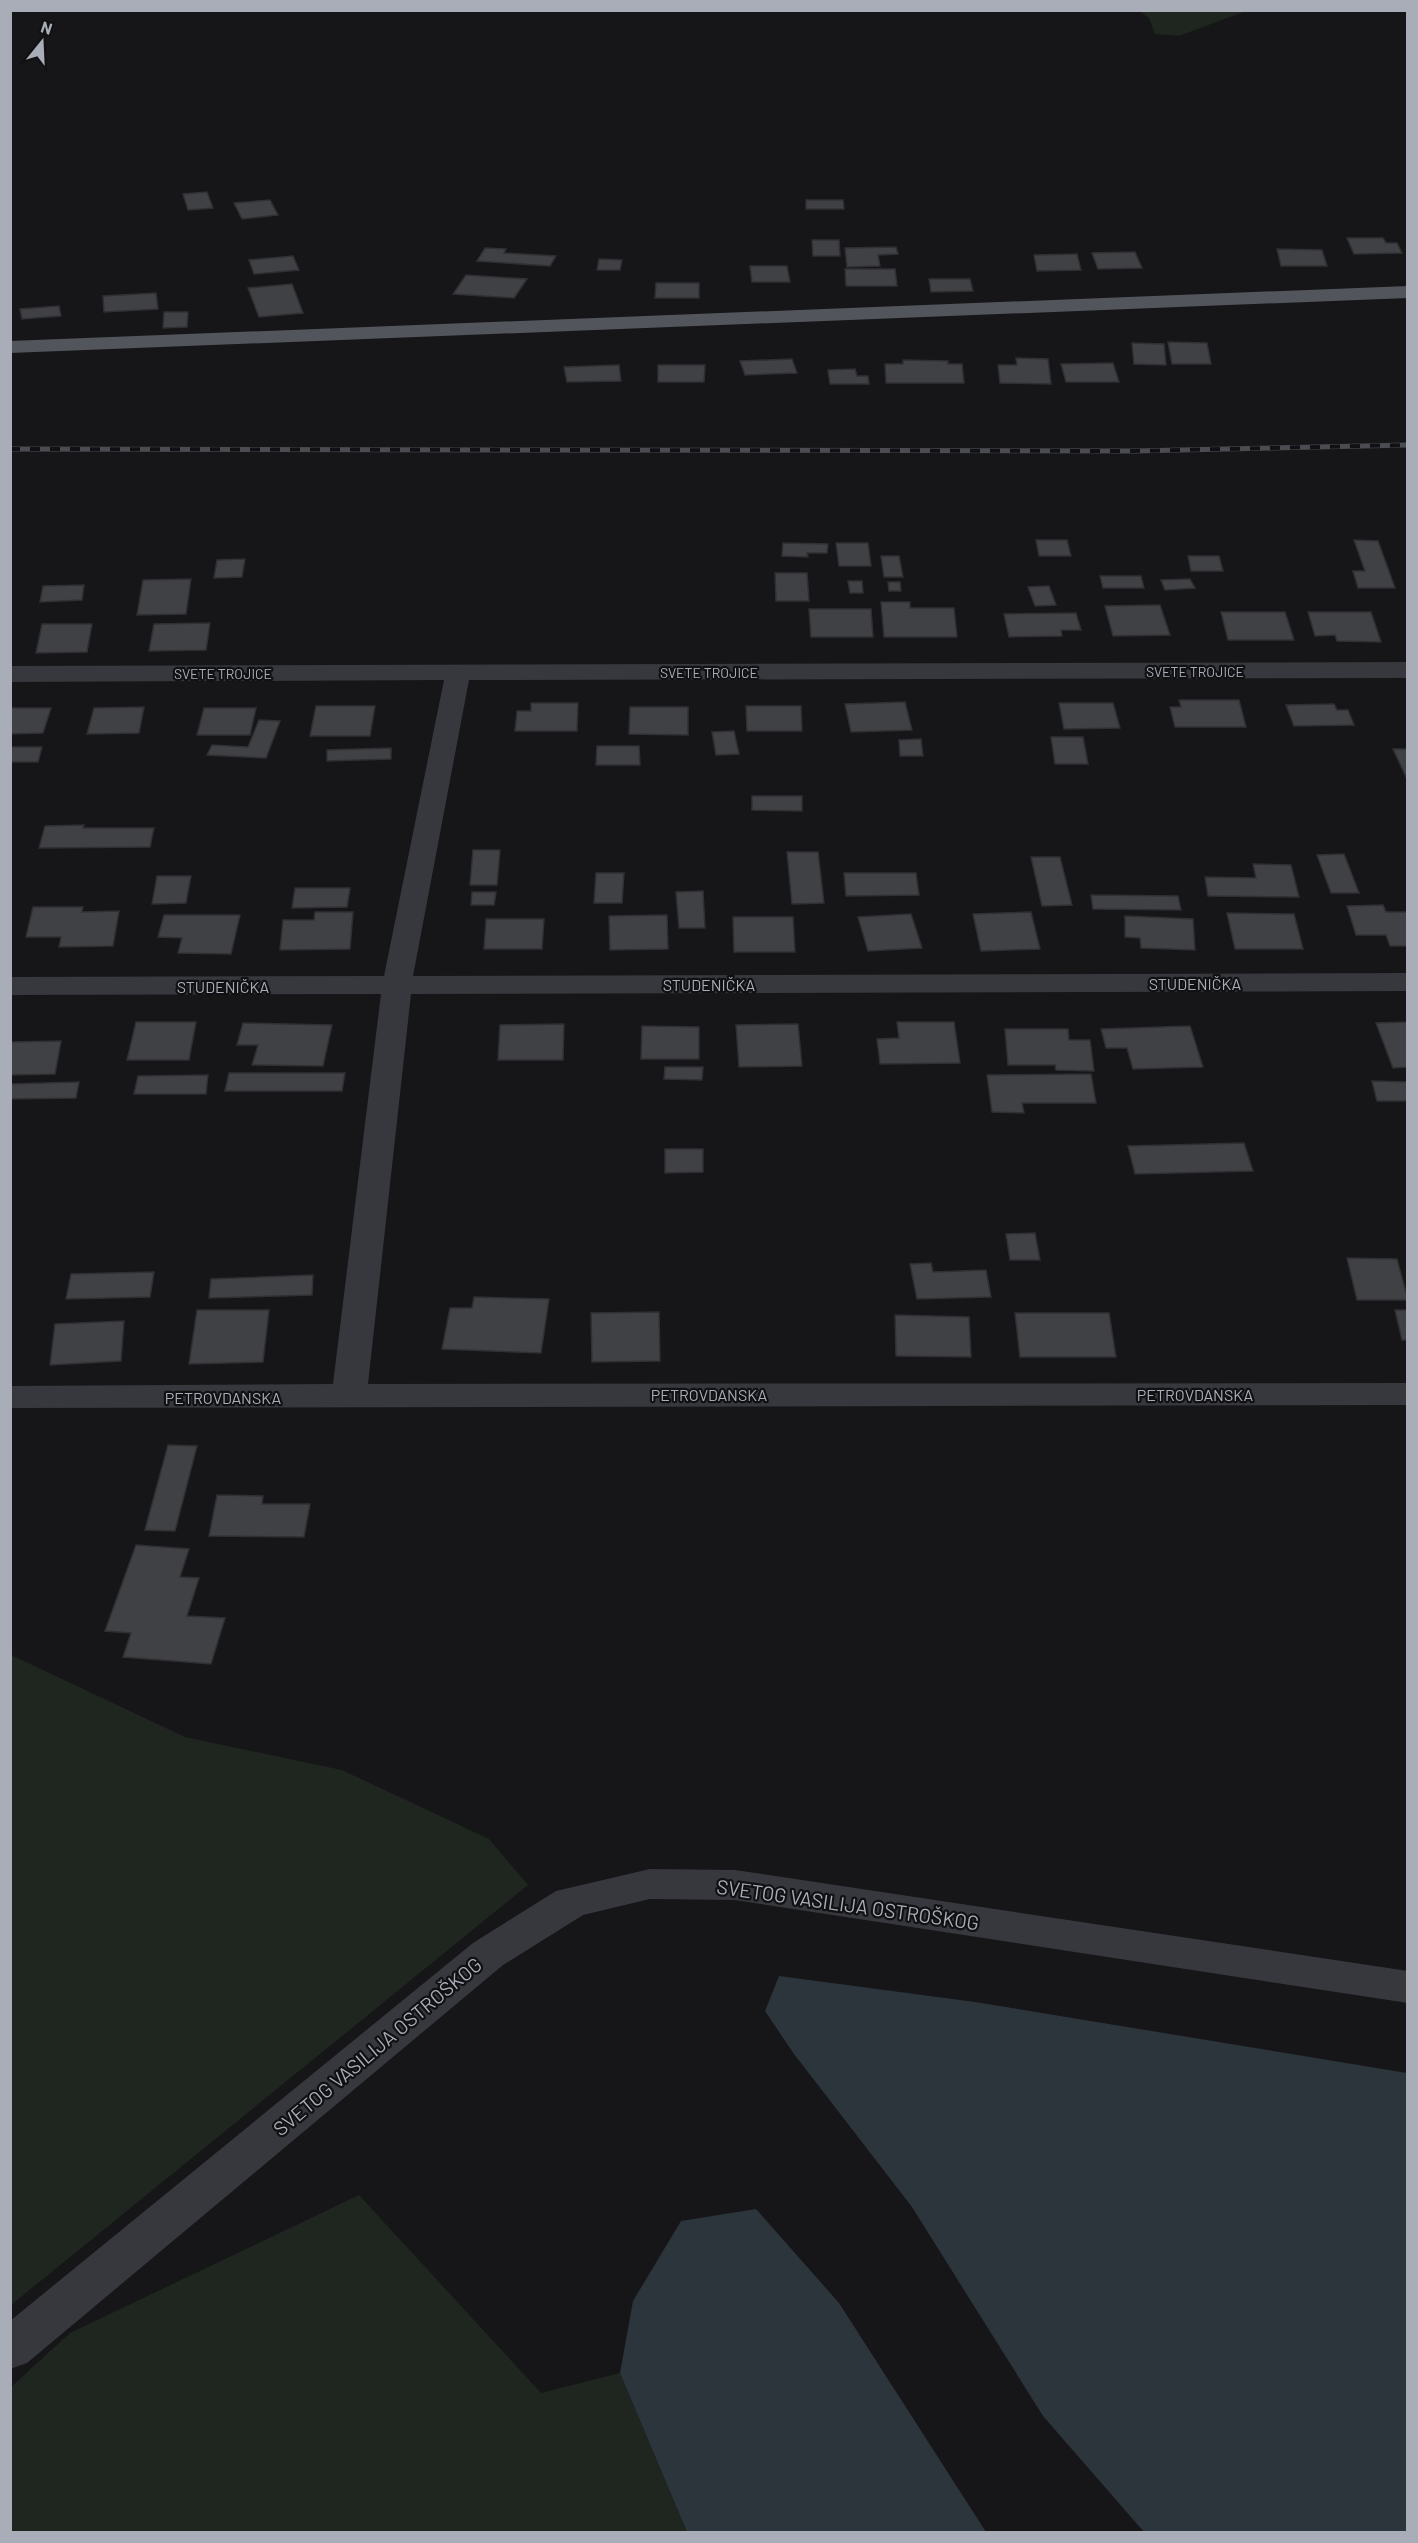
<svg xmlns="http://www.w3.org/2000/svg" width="1418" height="2543" font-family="Barlow,sans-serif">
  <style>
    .green { fill: #1e261f }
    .water { fill: #2c353c }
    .building { fill: #404145; stroke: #303034; stroke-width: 1.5 }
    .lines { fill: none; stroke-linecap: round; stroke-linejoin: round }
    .street { fill: #37383d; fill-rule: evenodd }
    .primary { fill: #53555c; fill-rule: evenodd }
    .rail-casing { stroke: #4a4c52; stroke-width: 5 }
    .rail { stroke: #111113; stroke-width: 4; stroke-dasharray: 10; stroke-linecap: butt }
    .labels { text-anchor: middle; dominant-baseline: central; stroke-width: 4.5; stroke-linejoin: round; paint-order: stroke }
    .far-street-label { font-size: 14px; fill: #a8adb8; stroke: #111113 }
    .street-label { font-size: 16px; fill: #a8adb8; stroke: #111113 }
    .near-street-label { font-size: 20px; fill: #a8adb8; stroke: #111113 }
  </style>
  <rect width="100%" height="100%" fill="#161618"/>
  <path class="green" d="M 1139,11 L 1246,11 L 1179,36 L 1155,34 L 1149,18 Z
    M 11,1655 L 185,1737 L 342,1770 L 489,1839 L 528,1885 L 11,2305 Z
    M 359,2195 L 541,2393 L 620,2373 L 687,2532 L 11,2532 L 11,2387 L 70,2333 Z"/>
  <path class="water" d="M 779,1976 L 975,2002 L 1407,2073 L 1407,2532 L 1144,2532 L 1043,2416 L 912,2207 L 794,2054 L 765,2011 Z
    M 756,2209 L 839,2303 L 986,2532 L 687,2532 L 620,2373 L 633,2301 L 681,2221 Z"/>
  <path class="building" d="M 207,192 L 213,208 L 188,210 L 183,194 Z
    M 270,200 L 278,215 L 242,219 L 234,203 Z
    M 806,200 L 843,200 L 844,209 L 806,209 Z
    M 1347,238 L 1383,238 L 1386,243 L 1397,243 L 1402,253 L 1354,254 Z
    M 812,240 L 839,240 L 840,256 L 813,256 Z
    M 896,247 L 898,254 L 878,255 L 880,266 L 847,267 L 845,248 Z
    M 485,248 L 506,249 L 504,253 L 556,256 L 550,266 L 477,261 Z
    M 1277,249 L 1322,250 L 1327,266 L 1281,266 Z
    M 1135,252 L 1142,268 L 1098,269 L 1092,253 Z
    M 1077,254 L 1081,270 L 1037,271 L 1034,255 Z
    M 293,256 L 299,270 L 254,274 L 249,260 Z
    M 599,259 L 622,260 L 620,270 L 597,270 Z
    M 750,266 L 787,266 L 790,282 L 752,282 Z
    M 845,269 L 895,269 L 897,286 L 846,286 Z
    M 466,275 L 527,279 L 514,298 L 453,294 Z
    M 929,279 L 970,279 L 973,291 L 931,292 Z
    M 656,283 L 699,283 L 699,298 L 655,298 Z
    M 292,284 L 303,313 L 259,317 L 248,288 Z
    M 156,293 L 158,309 L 104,312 L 103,296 Z
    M 59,306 L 61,316 L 22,319 L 20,309 Z
    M 164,312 L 188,312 L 187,327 L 163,328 Z
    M 1168,342 L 1207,343 L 1211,364 L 1172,364 Z
    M 1132,343 L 1164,344 L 1166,365 L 1134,364 Z
    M 1016,358 L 1048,359 L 1051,384 L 1000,383 L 998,365 L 1017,365 Z
    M 792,359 L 797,373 L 745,375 L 740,361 Z
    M 903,360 L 948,361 L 948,364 L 962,364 L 964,383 L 886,383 L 885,364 L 903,364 Z
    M 1113,363 L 1119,382 L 1066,382 L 1061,364 Z
    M 619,365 L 621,381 L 567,382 L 564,367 Z
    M 658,365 L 705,365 L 704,382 L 658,382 Z
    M 855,369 L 857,376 L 868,376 L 869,384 L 830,384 L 828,370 Z
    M 1036,540 L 1067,540 L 1071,556 L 1039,556 Z
    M 1354,540 L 1378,541 L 1395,588 L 1358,588 L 1353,571 L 1365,571 Z
    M 783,543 L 828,544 L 827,553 L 807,553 L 808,557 L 782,556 Z
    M 836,543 L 868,543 L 871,566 L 839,566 Z
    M 881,556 L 899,556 L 903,577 L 884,577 Z
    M 1188,556 L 1219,556 L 1223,571 L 1191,571 Z
    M 245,559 L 242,577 L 214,578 L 217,560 Z
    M 775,573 L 807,573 L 809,601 L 776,601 Z
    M 1100,576 L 1141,576 L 1144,588 L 1103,588 Z
    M 191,579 L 186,614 L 137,615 L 143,580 Z
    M 1190,579 L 1195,588 L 1165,590 L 1161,580 Z
    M 848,581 L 862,581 L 863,593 L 850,593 Z
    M 888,582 L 900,582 L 901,591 L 889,591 Z
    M 84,585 L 82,600 L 40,602 L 43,586 Z
    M 1049,586 L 1056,605 L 1035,606 L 1028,587 Z
    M 881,602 L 910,602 L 910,608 L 954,608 L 957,637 L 884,637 Z
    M 1160,605 L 1170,635 L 1113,636 L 1105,606 Z
    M 809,609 L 871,609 L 873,637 L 811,637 Z
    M 1221,612 L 1285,612 L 1294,640 L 1228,640 Z
    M 1308,612 L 1371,612 L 1381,642 L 1337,641 L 1335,635 L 1315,636 Z
    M 1076,613 L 1081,630 L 1061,630 L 1062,636 L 1009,637 L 1004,614 Z
    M 210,623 L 206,650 L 149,651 L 154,624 Z
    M 42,624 L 92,624 L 87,652 L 36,653 Z
    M 1179,700 L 1239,700 L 1246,727 L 1175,727 L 1170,707 L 1181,707 Z
    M 905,702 L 912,730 L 851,732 L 845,704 Z
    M 531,703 L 578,703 L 577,731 L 515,731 L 517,711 L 531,711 Z
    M 1059,703 L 1113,703 L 1120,728 L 1064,729 Z
    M 1334,704 L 1337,710 L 1348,710 L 1354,725 L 1294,726 L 1286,705 Z
    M 316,706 L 375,706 L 370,736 L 310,736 Z
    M 746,706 L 801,706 L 802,731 L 747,731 Z
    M 144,707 L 139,733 L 87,734 L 94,708 Z
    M 630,707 L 688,707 L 688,735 L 629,734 Z
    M 10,708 L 51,708 L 43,733 L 10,734 Z
    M 204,708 L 256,708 L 250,735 L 197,735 Z
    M 259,720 L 280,721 L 266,758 L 207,755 L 212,745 L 248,747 Z
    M 734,731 L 739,754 L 716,755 L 712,732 Z
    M 1051,737 L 1083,737 L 1088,764 L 1055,764 Z
    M 921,739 L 923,756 L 900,756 L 899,740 Z
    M 597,746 L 639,746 L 640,765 L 596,765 Z
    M 10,747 L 42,747 L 38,762 L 10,762 Z
    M 391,748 L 391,759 L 327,761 L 327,750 Z
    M 1393,749 L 1408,749 L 1408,781 Z
    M 752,796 L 802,796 L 802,811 L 752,810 Z
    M 84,825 L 83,828 L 154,828 L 150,847 L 39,848 L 45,826 Z
    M 473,850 L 500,850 L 497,885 L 470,885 Z
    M 787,852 L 818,852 L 824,903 L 792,904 Z
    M 1344,854 L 1359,893 L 1331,893 L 1317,855 Z
    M 1031,857 L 1060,857 L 1072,905 L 1042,906 Z
    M 1253,864 L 1291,865 L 1299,897 L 1208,896 L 1205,877 L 1256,878 Z
    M 596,873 L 624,873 L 622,903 L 594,903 Z
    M 844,873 L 916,873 L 919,895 L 846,896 Z
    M 157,876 L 191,876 L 186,903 L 152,904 Z
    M 295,888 L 350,888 L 347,907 L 292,908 Z
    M 703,891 L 705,928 L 679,928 L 676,892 Z
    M 472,892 L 496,892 L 494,905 L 471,905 Z
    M 1091,895 L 1178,896 L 1181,910 L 1093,909 Z
    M 1383,905 L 1386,912 L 1408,912 L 1408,946 L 1390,946 L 1386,935 L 1356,935 L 1347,906 Z
    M 33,907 L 83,907 L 82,912 L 119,911 L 113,946 L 59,947 L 61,937 L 26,937 Z
    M 315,912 L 353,912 L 350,949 L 280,950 L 283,920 L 314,920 Z
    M 1031,912 L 1040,949 L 981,951 L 973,914 Z
    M 1227,913 L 1294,914 L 1303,949 L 1235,949 Z
    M 911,914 L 922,948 L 868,951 L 858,917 Z
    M 164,915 L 240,915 L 231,954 L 178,953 L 182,938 L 158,937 Z
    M 667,915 L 668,949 L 610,950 L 609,916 Z
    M 1125,916 L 1193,919 L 1195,950 L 1141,948 L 1140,938 L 1125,937 Z
    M 733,917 L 793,917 L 795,952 L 734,952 Z
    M 486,919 L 544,919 L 542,949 L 484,949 Z
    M 136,1022 L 196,1022 L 189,1060 L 127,1060 Z
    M 897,1022 L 954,1022 L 960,1063 L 880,1064 L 877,1039 L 899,1038 Z
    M 1408,1022 L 1408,1067 L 1393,1068 L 1376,1023 Z
    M 243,1023 L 332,1025 L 323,1066 L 252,1065 L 258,1045 L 237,1045 Z
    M 564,1024 L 563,1060 L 498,1060 L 500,1025 Z
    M 798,1024 L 802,1066 L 739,1067 L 736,1025 Z
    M 642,1026 L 699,1027 L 699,1059 L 641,1059 Z
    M 1190,1026 L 1203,1067 L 1133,1069 L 1127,1048 L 1106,1048 L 1101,1029 Z
    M 1005,1029 L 1068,1029 L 1069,1040 L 1090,1040 L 1094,1071 L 1056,1070 L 1055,1065 L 1008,1065 Z
    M 61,1041 L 55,1074 L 10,1075 L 10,1042 Z
    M 665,1067 L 703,1067 L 702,1080 L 664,1079 Z
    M 229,1073 L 345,1073 L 342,1091 L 225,1091 Z
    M 1091,1074 L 1096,1103 L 1022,1103 L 1024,1113 L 992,1112 L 987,1075 Z
    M 208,1075 L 206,1094 L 134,1094 L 138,1076 Z
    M 1372,1081 L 1408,1082 L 1408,1101 L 1377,1101 Z
    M 79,1082 L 76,1098 L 10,1099 L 10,1084 Z
    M 1244,1143 L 1253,1171 L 1135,1174 L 1128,1146 Z
    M 665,1149 L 703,1149 L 703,1172 L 665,1173 Z
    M 1035,1233 L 1040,1260 L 1010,1260 L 1006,1234 Z
    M 1347,1258 L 1397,1259 L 1408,1300 L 1357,1300 Z
    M 931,1263 L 933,1272 L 986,1270 L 991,1297 L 917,1299 L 910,1264 Z
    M 154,1272 L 150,1297 L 66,1299 L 71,1274 Z
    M 313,1275 L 312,1295 L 209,1298 L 211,1279 Z
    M 474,1297 L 549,1299 L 541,1353 L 442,1349 L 450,1308 L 472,1308 Z
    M 197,1310 L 269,1310 L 263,1362 L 189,1364 Z
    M 1395,1310 L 1408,1310 L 1408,1340 L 1402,1340 Z
    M 659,1312 L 660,1361 L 592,1362 L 591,1313 Z
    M 1015,1313 L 1109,1313 L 1116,1357 L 1020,1357 Z
    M 895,1315 L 969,1317 L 971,1357 L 896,1356 Z
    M 124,1321 L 121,1361 L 50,1365 L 55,1324 Z
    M 168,1445 L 197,1446 L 175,1531 L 145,1530 Z
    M 217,1495 L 263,1496 L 262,1504 L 310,1504 L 304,1537 L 209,1536 Z
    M 136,1545 L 189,1549 L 180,1577 L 199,1578 L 187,1616 L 225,1618 L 211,1664 L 123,1657 L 131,1633 L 105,1631 Z"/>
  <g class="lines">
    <path class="street" d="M 1408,662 L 1408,678 L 469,680 L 413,976 L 1408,973 L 1408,991 L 411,994 L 368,1384 L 1408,1383 L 1408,1405 L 10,1408 L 10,1386 L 333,1384 L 381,994 L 10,995 L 10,977 L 384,976 L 444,680 L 10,682 L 10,666 Z
      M 650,1869 L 735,1870 L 1408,1971 L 1408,2003 L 735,1900 L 650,1899 L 583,1915 L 503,1965 L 27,2363 L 10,2369 L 10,2321 L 473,1943 L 556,1891 Z"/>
    <path class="primary" d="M 1408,286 L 1408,298 L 10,353 L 10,341 Z"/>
    <g class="rail-casing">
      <path id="rail" d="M 10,449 L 1134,451 L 1408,445"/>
    </g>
    <use href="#rail" class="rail"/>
  </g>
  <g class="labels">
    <g class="far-street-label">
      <text x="1195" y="671">SVETE TROJICE</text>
      <text x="709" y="672">SVETE TROJICE</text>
      <text x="223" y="673">SVETE TROJICE</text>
    </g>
    <g class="street-label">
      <text x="1195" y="983">STUDENIČKA</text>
      <text x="709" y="984">STUDENIČKA</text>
      <text x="223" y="986">STUDENIČKA</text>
      <text x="709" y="1394">PETROVDANSKA</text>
      <text x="1195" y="1394">PETROVDANSKA</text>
      <text x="223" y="1397">PETROVDANSKA</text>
    </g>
    <g class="near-street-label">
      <text transform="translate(848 1904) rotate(8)">SVETOG VASILIJA OSTROŠKOG</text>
      <text transform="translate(377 2046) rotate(-40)">SVETOG VASILIJA OSTROŠKOG</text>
    </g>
  </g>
  <rect width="1418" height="2543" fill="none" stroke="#a8adb8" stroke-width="24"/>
  <g transform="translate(42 42) rotate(18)" stroke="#111113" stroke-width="4.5" paint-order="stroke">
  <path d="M0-4.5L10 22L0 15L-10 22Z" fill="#a8adb8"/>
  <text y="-9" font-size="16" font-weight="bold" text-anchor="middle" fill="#a8adb8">N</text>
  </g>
</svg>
